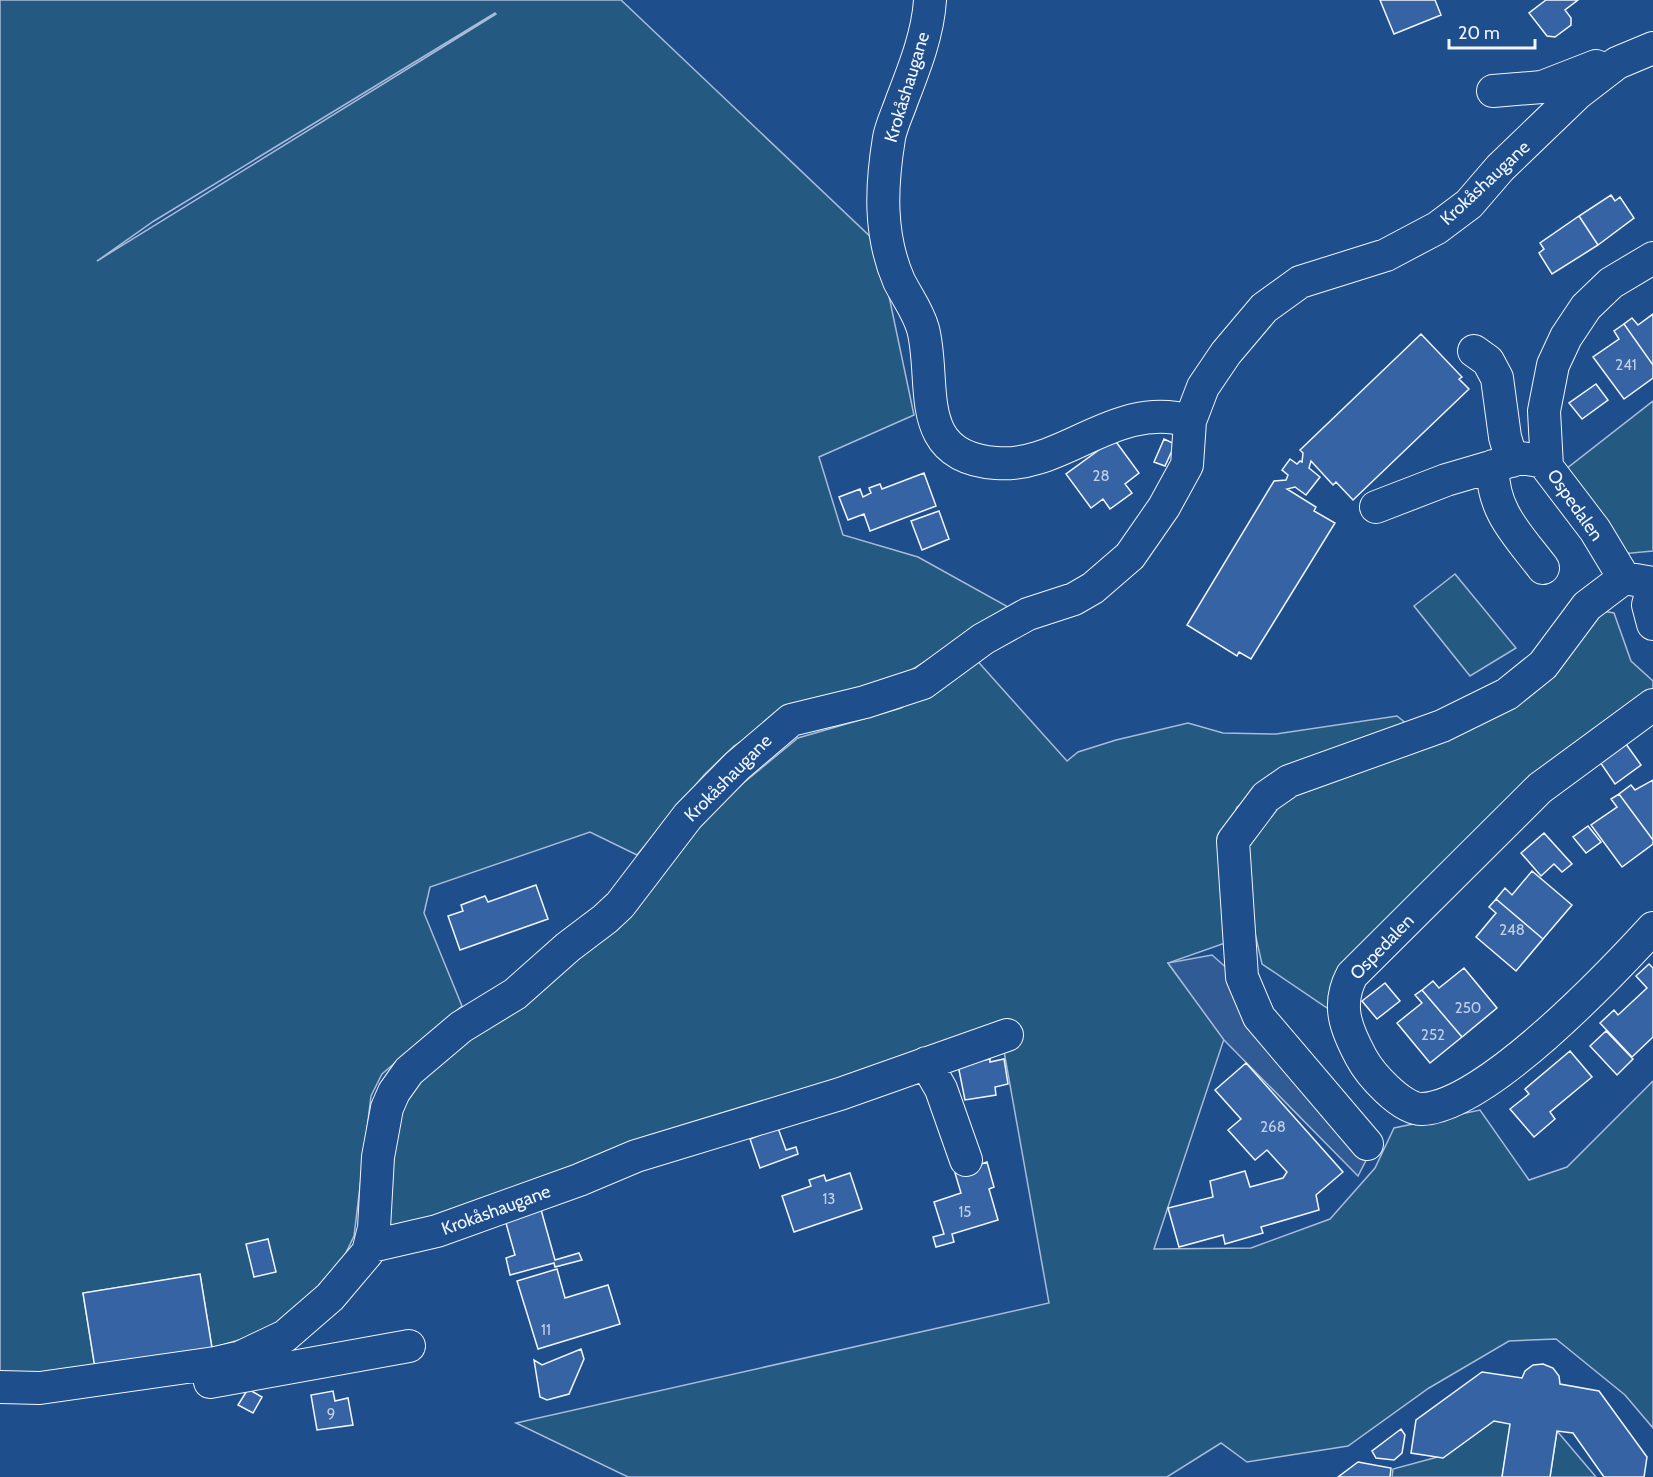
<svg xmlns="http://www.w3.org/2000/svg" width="1653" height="1477" font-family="Cabin,sans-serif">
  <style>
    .green { fill: #245a82; stroke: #a8bbd7; stroke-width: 1.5; fill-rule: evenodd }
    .parking { fill: #305b95; stroke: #a8bbd7; stroke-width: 1.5 }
    .building { fill: #3563a3; stroke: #f2f6ff; stroke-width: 1.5 }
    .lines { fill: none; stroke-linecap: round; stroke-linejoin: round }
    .minor-casing { stroke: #f2f6ff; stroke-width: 34 }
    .minor { stroke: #1f4e8c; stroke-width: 32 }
    .labels { text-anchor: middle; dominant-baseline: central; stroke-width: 4.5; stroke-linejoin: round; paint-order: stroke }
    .number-label { font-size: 15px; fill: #c3d1e8 }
    .street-label { font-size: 18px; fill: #f2f6ff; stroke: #1f4e8c }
  </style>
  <rect width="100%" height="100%" fill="#1f4e8c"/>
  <path class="green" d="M 0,0 L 621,0 L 878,244 L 914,415 L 819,457 L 843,535 L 918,557 L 1010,608 L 891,683 L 764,727 L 734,746 L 704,775 L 637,855 L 590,832 L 430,887 L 424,913 L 462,1006 L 382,1074 L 371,1096 L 354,1236 L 329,1288 L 275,1329 L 212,1348 L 200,1274 L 83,1293 L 95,1368 L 0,1383 ZM 495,13 L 496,14 L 97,261 L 154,221 Z
    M 1653,401 L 1653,551 L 1621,554 L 1561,473 Z
    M 1455,574 L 1516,648 L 1470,676 L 1414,606 Z
    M 1602,611 L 1614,613 L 1631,661 L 1653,681 L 1653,695 L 1340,977 L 1339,1016 L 1262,964 L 1252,920 L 1248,850 L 1255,831 L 1281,801 L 1421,750 L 1487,718 Z
    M 973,656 L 1067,761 L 1078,752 L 1116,740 L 1188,723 L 1223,733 L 1276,734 L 1397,716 L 1407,724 L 1270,786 L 1237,807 L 1225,839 L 1228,942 L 1168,963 L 1224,1039 L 1154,1249 L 1251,1248 L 1330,1219 L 1375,1168 L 1394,1128 L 1480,1110 L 1529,1180 L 1567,1167 L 1653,1081 L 1653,1428 L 1625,1395 L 1556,1339 L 1509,1341 L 1429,1388 L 1348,1446 L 1247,1462 L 1221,1443 L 1167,1477 L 628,1477 L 516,1423 L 1049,1303 L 999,1023 L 386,1236 L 399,1094 L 680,835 L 798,738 L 901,708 Z
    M 1495,1419 L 1511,1423 L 1502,1477 L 1392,1477 L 1393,1469 L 1445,1455 Z
    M 1557,1431 L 1596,1477 L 1550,1477 Z"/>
  <path class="parking" d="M 1212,955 L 1264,1001 L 1379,1135 L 1358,1176 L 1224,1040 L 1168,963 Z"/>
  <path class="building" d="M 1380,0 L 1435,0 L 1441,15 L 1394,34 Z
    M 1546,0 L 1578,0 L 1565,10 L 1571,18 L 1571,25 L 1555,37 L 1547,36 L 1529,13 Z
    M 1611,195 L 1615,201 L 1620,197 L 1634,218 L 1598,245 L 1579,216 Z
    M 1579,216 L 1598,245 L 1552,274 L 1539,253 L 1544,249 L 1540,243 Z
    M 1653,314 L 1653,365 L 1624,324 L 1632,318 L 1638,325 Z
    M 1624,324 L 1653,365 L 1653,378 L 1624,399 L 1593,357 L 1619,339 L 1614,331 Z
    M 1421,334 L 1462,377 L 1459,379 L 1469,389 L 1353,500 L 1336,482 L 1333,485 L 1311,461 L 1309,468 L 1320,477 L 1306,495 L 1295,487 L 1287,489 L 1316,507 L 1314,511 L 1335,523 L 1251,659 L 1239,652 L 1237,656 L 1187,625 L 1274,481 L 1286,480 L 1288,475 L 1282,470 L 1290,459 L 1297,464 L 1300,461 L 1302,462 L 1303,453 L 1300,450 Z
    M 1596,384 L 1608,400 L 1582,419 L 1569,403 Z
    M 1114,439 L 1139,473 L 1125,484 L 1132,493 L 1110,509 L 1103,499 L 1091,508 L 1066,474 Z
    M 1164,439 L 1175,444 L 1165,466 L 1154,462 Z
    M 924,473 L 936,506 L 870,531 L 864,514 L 848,520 L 839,497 L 860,489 L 863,497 L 871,493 L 869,488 L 880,484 L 882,489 Z
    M 939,511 L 949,539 L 922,550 L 911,521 Z
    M 1626,744 L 1641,765 L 1615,784 L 1600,762 Z
    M 1653,780 L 1653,840 L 1619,794 L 1631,785 L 1635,790 Z
    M 1619,794 L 1653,840 L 1653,844 L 1622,867 L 1591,825 L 1617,807 L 1611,799 Z
    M 1588,826 L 1601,842 L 1586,853 L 1573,837 Z
    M 1544,833 L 1572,864 L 1562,872 L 1554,864 L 1541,876 L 1521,853 Z
    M 1532,871 L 1572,905 L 1543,939 L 1496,899 L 1505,888 L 1512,895 Z
    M 536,885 L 548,919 L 460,950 L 448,916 L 463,911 L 461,905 L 485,896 L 488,902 Z
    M 1496,899 L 1543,939 L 1516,971 L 1476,937 L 1496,913 L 1489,907 Z
    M 1649,964 L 1653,968 L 1653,1037 L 1632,1057 L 1600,1023 L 1614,1010 L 1618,1015 L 1647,988 L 1636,976 Z
    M 1464,968 L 1497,1008 L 1462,1037 L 1422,990 L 1433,981 L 1439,988 Z
    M 1385,983 L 1400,1001 L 1377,1019 L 1362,1001 Z
    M 1422,990 L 1462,1037 L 1430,1063 L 1397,1023 L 1422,1003 L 1415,995 Z
    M 1606,1031 L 1633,1059 L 1617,1075 L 1590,1046 Z
    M 1570,1051 L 1592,1077 L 1550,1112 L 1555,1119 L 1534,1137 L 1510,1109 L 1529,1094 L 1525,1089 Z
    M 990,1059 L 990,1062 L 1004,1059 L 1008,1084 L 995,1087 L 996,1095 L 965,1100 L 958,1065 Z
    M 1246,1063 L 1343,1172 L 1316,1195 L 1319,1210 L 1261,1227 L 1263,1233 L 1225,1244 L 1223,1235 L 1179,1247 L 1168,1208 L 1213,1197 L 1210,1181 L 1245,1171 L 1250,1187 L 1283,1178 L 1287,1172 L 1267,1150 L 1255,1160 L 1228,1130 L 1241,1119 L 1215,1090 Z
    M 778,1128 L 786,1150 L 796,1147 L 798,1154 L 760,1168 L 750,1139 Z
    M 987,1162 L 994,1187 L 989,1189 L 998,1220 L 952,1234 L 954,1242 L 936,1247 L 933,1237 L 944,1234 L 934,1202 L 961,1193 L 955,1173 Z
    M 850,1173 L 862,1209 L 794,1232 L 782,1196 L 811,1186 L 809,1180 L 824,1175 L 826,1181 Z
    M 540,1206 L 555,1260 L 579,1253 L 582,1260 L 555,1267 L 554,1263 L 510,1275 L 506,1258 L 515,1255 L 504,1216 Z
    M 268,1239 L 276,1272 L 254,1277 L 246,1244 Z
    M 557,1269 L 565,1298 L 608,1285 L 620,1324 L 538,1349 L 517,1281 Z
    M 200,1274 L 212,1348 L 95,1368 L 83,1293 Z
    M 581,1349 L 584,1359 L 569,1394 L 547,1400 L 540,1397 L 534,1360 L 542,1365 Z
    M 1543,1364 L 1553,1368 L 1559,1376 L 1560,1384 L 1599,1391 L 1647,1457 L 1644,1477 L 1604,1477 L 1573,1433 L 1557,1431 L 1550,1477 L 1502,1477 L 1510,1424 L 1494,1421 L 1443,1458 L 1411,1453 L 1416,1420 L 1482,1372 L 1522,1378 L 1525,1371 L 1533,1365 Z
    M 248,1389 L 262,1397 L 253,1413 L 238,1405 Z
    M 333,1391 L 335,1401 L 348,1398 L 353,1425 L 317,1430 L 311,1395 Z
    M 1401,1429 L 1405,1435 L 1402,1453 L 1394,1460 L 1376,1458 L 1372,1451 Z
    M 1358,1462 L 1391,1468 L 1390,1477 L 1338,1477 Z"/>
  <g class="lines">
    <g class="minor-casing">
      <path id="minor" d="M 930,0 C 928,34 914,69 902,100 C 898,112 891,126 889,138 C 881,187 879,235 899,281 C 907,297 918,311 923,329 C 937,383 911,457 996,463 C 1063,469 1115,399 1190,421
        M 1493,91 L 1542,87 L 1596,66
        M 1474,351 L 1488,361 L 1497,378 L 1505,437 L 1512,461
        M 1493,466 C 1491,510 1518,535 1543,568
        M 1376,507 L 1446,480 L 1521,458 L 1546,462
        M 1624,578 L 1595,530 L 1547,467 L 1544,411 L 1553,365 L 1566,337 L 1586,307 L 1611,283 L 1653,258
        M 1653,586 L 1648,605 L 1653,624
        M 1653,705 L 1540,788 L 1352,975 C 1336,1005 1346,1029 1361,1057 C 1370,1074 1401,1109 1422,1109 C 1485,1107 1610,975 1653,928
        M 926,1063 L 941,1089 L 966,1160
        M 1367,1144 L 1259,1017 L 1242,977 L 1233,841 L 1266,797 L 1289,781 L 1442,726 L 1507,694 L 1543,665 L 1587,606 L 1624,578 L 1653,583
        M 372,1246 L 437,1231 L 579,1180 L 636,1156 L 840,1094 L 1007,1035
        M 210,1382 L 409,1346
        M 0,1387 L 40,1388 L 215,1363 L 241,1357 L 285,1336 L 330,1297 L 368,1252 L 374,1228 L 378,1157 L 387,1108 L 394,1092 L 409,1071 L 461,1027 L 515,994 L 568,947 L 605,919 L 620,905 L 688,816 L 737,766 L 791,720 L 865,702 L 923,683 L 983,639 L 1028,614 L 1074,599 L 1093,588 L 1130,556 L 1164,507 L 1187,465 L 1190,421 L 1203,387 L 1226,353 L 1264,308 L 1300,282 L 1386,255 L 1437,228 L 1469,204 L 1500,168 L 1578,93 L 1617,63 L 1653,48"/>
    </g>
    <use href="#minor" class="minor"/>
  </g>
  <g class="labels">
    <g class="number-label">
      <text x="1626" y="365">241</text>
      <text x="1101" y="476">28</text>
      <text x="1512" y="930">248</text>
      <text x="1468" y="1008">250</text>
      <text x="1433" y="1035">252</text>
      <text x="1273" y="1127">268</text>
      <text x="829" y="1199">13</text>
      <text x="965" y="1212">15</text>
      <text x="546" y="1330">11</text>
      <text x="331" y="1414">9</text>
    </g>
    <g class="street-label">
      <text transform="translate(907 87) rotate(-73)">Krokåshaugane</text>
      <text transform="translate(1485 183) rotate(-43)">Krokåshaugane</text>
      <text transform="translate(1575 505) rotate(55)">Ospedalen</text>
      <text transform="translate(728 778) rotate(-45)">Krokåshaugane</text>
      <text transform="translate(1382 947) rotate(-46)">Ospedalen</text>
      <text transform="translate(496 1210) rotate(-20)">Krokåshaugane</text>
    </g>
  </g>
  <path d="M1449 39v9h86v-9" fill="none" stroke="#f2f6ff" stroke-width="3"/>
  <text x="1458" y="39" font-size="18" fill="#f2f6ff" stroke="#1f4e8c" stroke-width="4.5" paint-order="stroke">20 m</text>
</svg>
